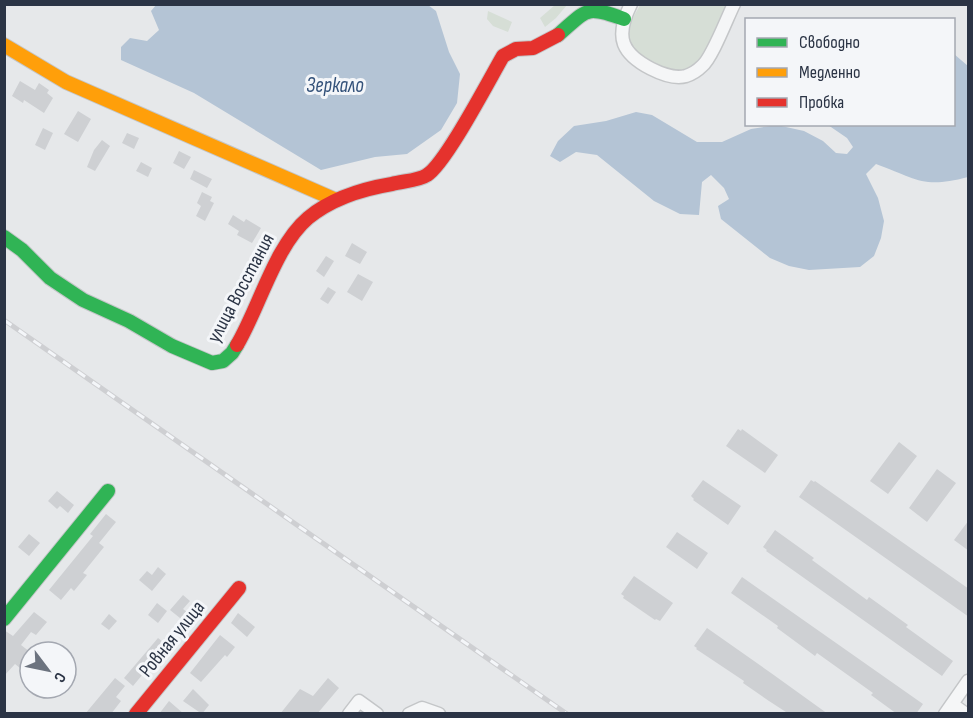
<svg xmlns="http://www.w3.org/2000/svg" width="973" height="718" font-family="'Sofia Sans Condensed',sans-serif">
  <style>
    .green { fill: #d6ded6 }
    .water { fill: #b4c4d5 }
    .building { fill: #ced0d3 }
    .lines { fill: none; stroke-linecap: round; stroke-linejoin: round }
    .street-casing { stroke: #c4c6c8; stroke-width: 15 }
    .fast-casing { stroke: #c4c6c8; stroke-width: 16 }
    .slow-casing { stroke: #c4c6c8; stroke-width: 16 }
    .jam-casing { stroke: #c4c6c8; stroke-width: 16 }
    .street { stroke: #f5f6f7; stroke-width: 12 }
    .fast { stroke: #30b455; stroke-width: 14 }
    .slow { stroke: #ff9f0a; stroke-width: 14 }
    .jam { stroke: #e5322d; stroke-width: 14 }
    .rail-casing { stroke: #cecfd2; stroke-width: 5 }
    .rail { stroke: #f4f6f9; stroke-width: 3; stroke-dasharray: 9; stroke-linecap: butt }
    .labels { text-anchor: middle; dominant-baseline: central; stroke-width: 6; stroke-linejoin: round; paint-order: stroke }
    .street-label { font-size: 20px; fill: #2b3445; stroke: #f4f6f9 }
    .water-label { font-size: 21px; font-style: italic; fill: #34527a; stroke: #f4f6f9 }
  </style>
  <rect width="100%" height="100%" fill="#e6e8ea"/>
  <path class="green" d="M 555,5 L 567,5 L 556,18 L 545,27 L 540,18 Z
    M 640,5 L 729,5 C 721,23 710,57 693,67 C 672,80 629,59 628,34 C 628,24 636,13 640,5 Z
    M 488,11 L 512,22 L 508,32 L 493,26 L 487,19 Z"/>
  <path class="water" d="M 156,5 L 428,5 L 436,11 L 449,52 L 460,74 L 457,103 L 441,130 L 407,154 L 375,157 L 321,170 L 194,93 L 121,60 L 121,47 L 130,38 L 147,41 L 159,30 L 151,11 Z
    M 954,54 L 968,66 L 968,177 C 923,189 917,179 876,164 L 866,174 L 878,198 L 884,221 L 881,238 L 874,256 L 860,267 L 809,270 L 789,266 L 770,258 L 721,219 L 718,206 L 729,199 L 724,188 L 711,175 L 702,182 L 699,215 L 680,214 L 654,201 L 597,155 L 576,152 L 560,162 L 550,156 L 558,141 L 574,126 L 606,121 L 636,112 L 652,115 L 697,142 L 722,142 L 751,129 L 777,125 L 804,131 L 823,141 L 836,153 L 847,154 L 853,147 L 847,138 L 828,125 L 954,124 Z"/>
  <path class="building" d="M 20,81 L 35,90 L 39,83 L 49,90 L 47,93 L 53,98 L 44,113 L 24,100 L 23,103 L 12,96 Z
    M 78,111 L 91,119 L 78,142 L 64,134 Z
    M 43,128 L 53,133 L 45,150 L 35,145 Z
    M 127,133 L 139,138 L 134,149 L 122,143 Z
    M 102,140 L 110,146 L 95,171 L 87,167 L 94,150 Z
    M 179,151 L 191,157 L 184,169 L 173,163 Z
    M 141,162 L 152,168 L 148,177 L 136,171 Z
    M 194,170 L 212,179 L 207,188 L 190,179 Z
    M 202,192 L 212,197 L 210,201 L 214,203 L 205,221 L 196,216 L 201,206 L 197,203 Z
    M 233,215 L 244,222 L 246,219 L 261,228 L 252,243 L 237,235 L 239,231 L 228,224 Z
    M 352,243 L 367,252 L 360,264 L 345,256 Z
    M 326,256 L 334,261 L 324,277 L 316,271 Z
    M 358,274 L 373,282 L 362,301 L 347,292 Z
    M 328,287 L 336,292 L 328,304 L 320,299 Z
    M 738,429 L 741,431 L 742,429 L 778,455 L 765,473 L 726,446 Z
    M 899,442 L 917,456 L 888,494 L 870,481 Z
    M 937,469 L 956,483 L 927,522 L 909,508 Z
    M 703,480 L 741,506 L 728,525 L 693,500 L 694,499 L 691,496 Z
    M 811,480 L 814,482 L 815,481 L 969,589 L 969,617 L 799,497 Z
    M 57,491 L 74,505 L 68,513 L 60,506 L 57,509 L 48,501 Z
    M 106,514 L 116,522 L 99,543 L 104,547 L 83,573 L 87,575 L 74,591 L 71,588 L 61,600 L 49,590 L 93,536 L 90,534 Z
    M 969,520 L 969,551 L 954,540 Z
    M 775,530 L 814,558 L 812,560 L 867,600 L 869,597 L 908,625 L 906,627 L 953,661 L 942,676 L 766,551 L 767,550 L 763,547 Z
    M 677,532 L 708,553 L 697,569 L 666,547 Z
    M 29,534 L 40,543 L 29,556 L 18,547 Z
    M 158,567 L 166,574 L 152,591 L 139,580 L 147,571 L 152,575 Z
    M 634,576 L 673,603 L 660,621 L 656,619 L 655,620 L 623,598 L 624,596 L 621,594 Z
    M 742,577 L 923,704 L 916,714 L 897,714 L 871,695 L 873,693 L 817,653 L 815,656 L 777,628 L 778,626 L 731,593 Z
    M 183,595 L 190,601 L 183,609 L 191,615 L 185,622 L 170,610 Z
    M 157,603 L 167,611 L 158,623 L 148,615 Z
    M 34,612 L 47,622 L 36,635 L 31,632 L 21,645 L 30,652 L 30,676 L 15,664 L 4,676 L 4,630 L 13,636 Z
    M 238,613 L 255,627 L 247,637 L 231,623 Z
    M 109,614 L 117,621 L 109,630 L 101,624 Z
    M 707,628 L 771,673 L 828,714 L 789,714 L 769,701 L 743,683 L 744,681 L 696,649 L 697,648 L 694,646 Z
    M 220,635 L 235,647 L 227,657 L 225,655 L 201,682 L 190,673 Z
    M 158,638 L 167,645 L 133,686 L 124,678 Z
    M 115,678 L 125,686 L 116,697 L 121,701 L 111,714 L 85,714 Z
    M 328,678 L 339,688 L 317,714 L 280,714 L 300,689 L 313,696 Z
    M 193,689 L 209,705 L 202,714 L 183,701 Z
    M 169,701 L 184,714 L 159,714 Z"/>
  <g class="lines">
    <g class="street-casing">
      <path id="street" d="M 631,4 C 625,16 619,31 624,44 C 631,62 668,81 686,76 C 692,74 698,70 702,66 C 712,58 727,18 734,4
        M 952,704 L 966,714
        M 349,714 L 359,701 L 377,714
        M 409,714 L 422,708 L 439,714
        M 945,714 L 968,681"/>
    </g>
    <g class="fast-casing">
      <path id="fast" d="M 558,35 C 588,9 585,5 624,19
        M 4,237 L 22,250 L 50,278 L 83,300 L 129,321 L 172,346 L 212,363 L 223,361 L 232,353 L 237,345
        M 4,619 L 108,491"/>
    </g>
    <g class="slow-casing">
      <path id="slow" d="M 4,45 L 66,82 L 336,200"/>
    </g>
    <g class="jam-casing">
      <path id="jam" d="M 237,345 C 259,308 275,246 308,218 C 332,198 362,189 392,184 C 402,181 418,181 427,175 C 446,163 489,80 503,56 L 516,49 L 533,48 L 558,35
        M 136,714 L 239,588"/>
    </g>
    <use href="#street" class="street"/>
    <use href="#fast" class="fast"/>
    <use href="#slow" class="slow"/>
    <use href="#jam" class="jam"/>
    <g class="rail-casing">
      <path id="rail" d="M 4,320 L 567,714"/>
    </g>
    <use href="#rail" class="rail"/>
  </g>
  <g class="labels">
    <g class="street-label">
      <text transform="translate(241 288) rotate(-62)">улица Восстания</text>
      <text transform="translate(172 639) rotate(-51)">Ровная улица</text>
    </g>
    <g class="water-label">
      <text x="335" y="85">Зеркало</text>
    </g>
  </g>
  <rect width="973" height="718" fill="none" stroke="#2b3445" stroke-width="12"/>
  <rect x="745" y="18" width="210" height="108" fill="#f4f6f9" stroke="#a4a8b1" stroke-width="1.5"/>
  <rect x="757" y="38" width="30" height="9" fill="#30b455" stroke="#a4a8b1" stroke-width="1.5"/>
  <text x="799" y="48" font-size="18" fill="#2b3445">Свободно</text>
  <rect x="757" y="68" width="30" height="9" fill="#ff9f0a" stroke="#a4a8b1" stroke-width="1.5"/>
  <text x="799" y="78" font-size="18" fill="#2b3445">Медленно</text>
  <rect x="757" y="98" width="30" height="9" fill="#e5322d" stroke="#a4a8b1" stroke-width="1.5"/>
  <text x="799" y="108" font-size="18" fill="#2b3445">Пробка</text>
  <g transform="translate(48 670) rotate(122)"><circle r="28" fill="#f4f6f9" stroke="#a4a8b1" stroke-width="1.5"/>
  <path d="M0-4.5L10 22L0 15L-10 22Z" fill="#6c737f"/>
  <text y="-9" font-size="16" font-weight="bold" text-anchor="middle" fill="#2b3445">С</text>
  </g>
</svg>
